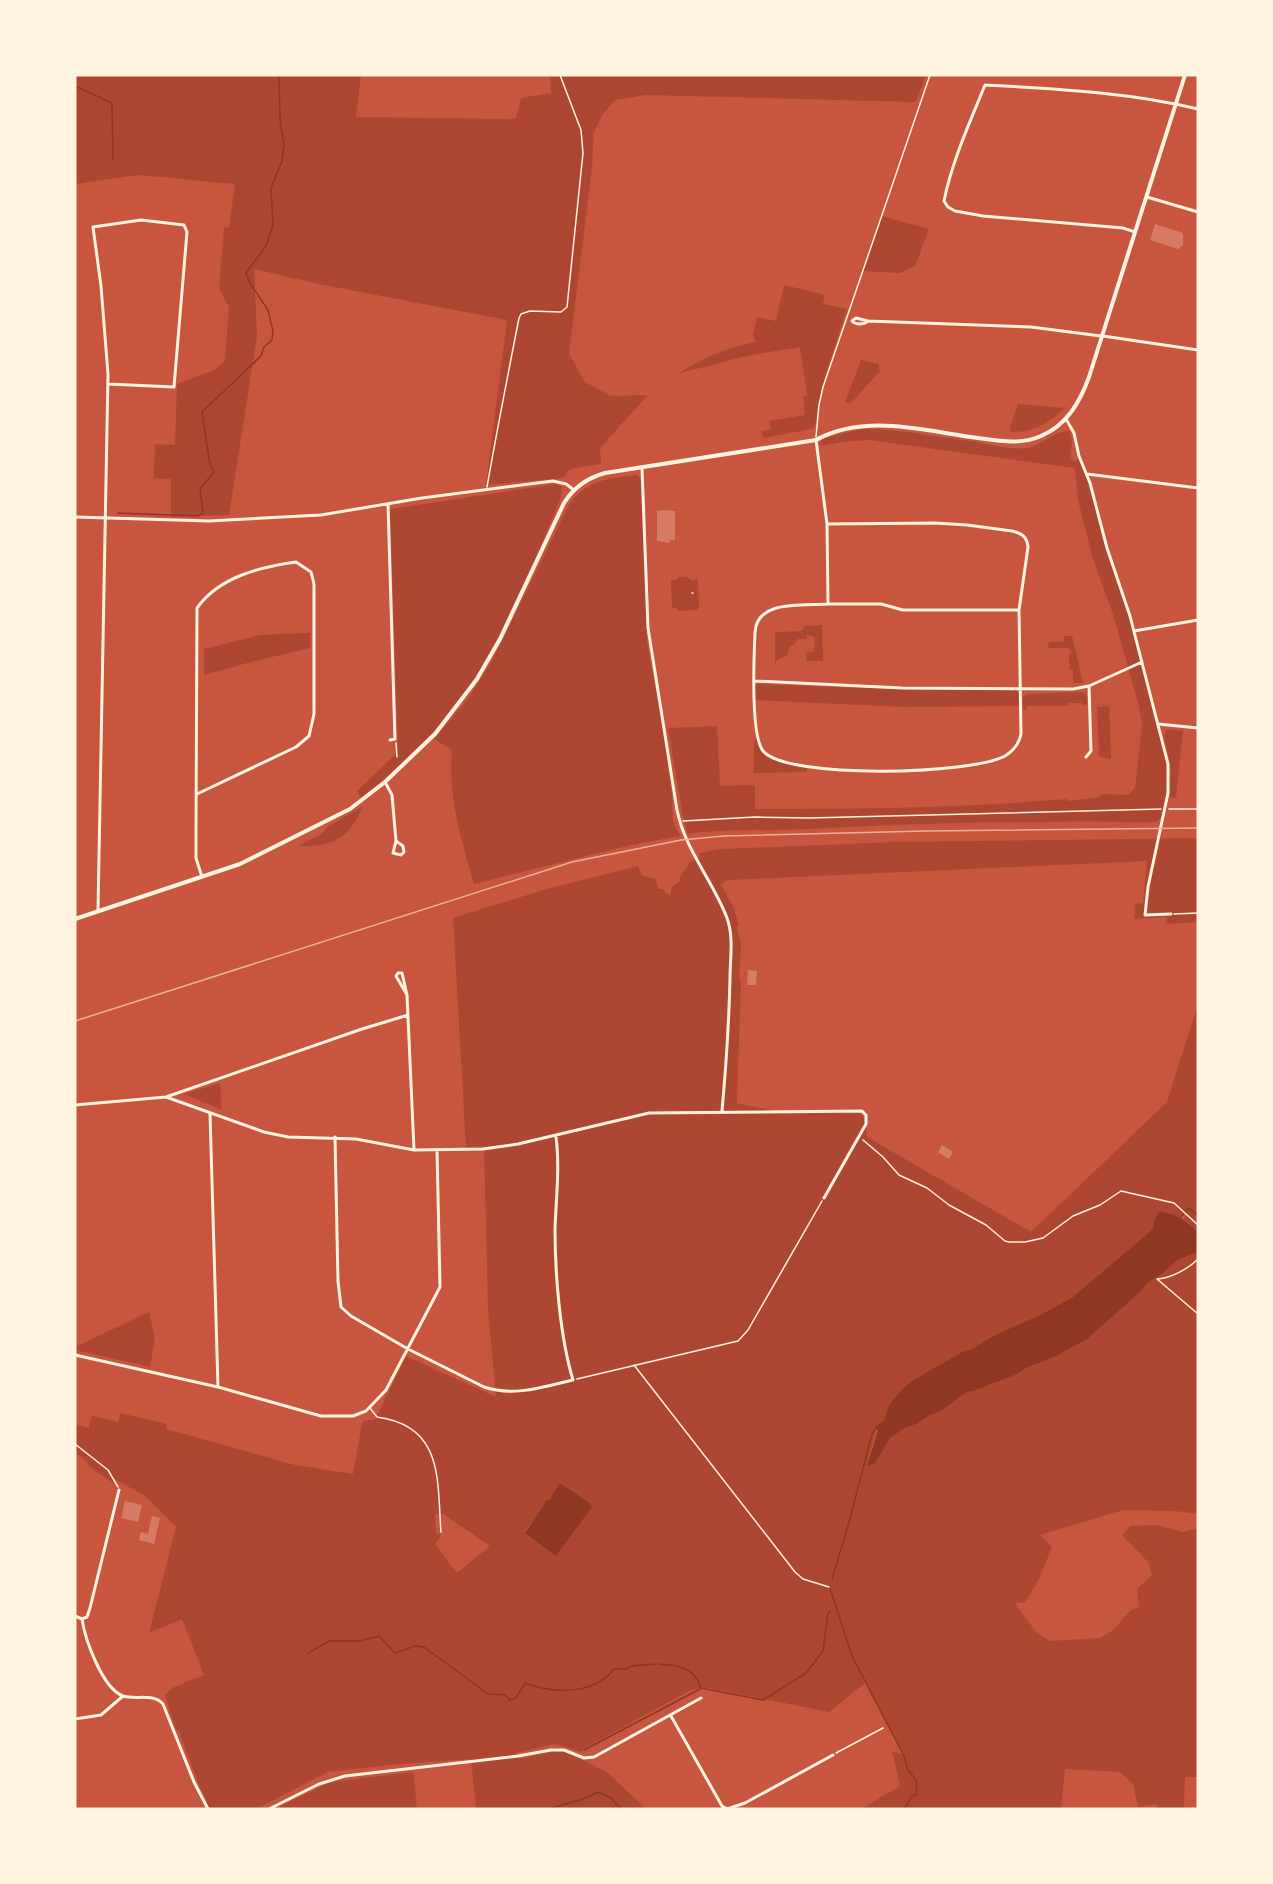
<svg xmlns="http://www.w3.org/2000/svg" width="1273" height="1884" font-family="Cabin,sans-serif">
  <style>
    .green { fill: #ae4732; fill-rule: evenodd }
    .water { fill: #8f3625 }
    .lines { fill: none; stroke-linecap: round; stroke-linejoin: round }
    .stream { stroke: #8f3625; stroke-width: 1.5 }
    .building { fill: #d67c66 }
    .path { stroke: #fff3e0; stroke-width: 1.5 }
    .service { stroke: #fff3e0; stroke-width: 1.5 }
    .minor { stroke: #fff3e0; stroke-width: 3 }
    .tertiary { stroke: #fff3e0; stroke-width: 3 }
    .secondary { stroke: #fff3e0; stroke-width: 4 }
    .rail { stroke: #e9b49f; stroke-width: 1.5 }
  </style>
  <rect width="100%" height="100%" fill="#c8553d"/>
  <path class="green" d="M 75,75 L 361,75 L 356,117 L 516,119 L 521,98 L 551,93 L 550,75 L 926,75 L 916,102 L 646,95 L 615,100 L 603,114 L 594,132 L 592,168 L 569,354 L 585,382 L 611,396 L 648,395 L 600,448 L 601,464 L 571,469 L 568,471 L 563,478 L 486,485 L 507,320 L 319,284 L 254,269 L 257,336 L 229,515 L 171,517 L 171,479 L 154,478 L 155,444 L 175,445 L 177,384 L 214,370 L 225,361 L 229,307 L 219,289 L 224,228 L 229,227 L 235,184 L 139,175 L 75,184 Z
    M 882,216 L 929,229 L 915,266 L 900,273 L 863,271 Z
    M 784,285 L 825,295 L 823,304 L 847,309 C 835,347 819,385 815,426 L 811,429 L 763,438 L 761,431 L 771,429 L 769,421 L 805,415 L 803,396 L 807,395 L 800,347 L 746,356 L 677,374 C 702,359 726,347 756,342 L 753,335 L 757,317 L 776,321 Z
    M 861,360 L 878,364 L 880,371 L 850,404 L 845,402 Z
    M 1018,404 L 1065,408 C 1050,422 1033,433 1011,432 L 1010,428 Z
    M 862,429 C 900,429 938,437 976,442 C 992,445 1011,450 1027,448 C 1041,446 1056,430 1069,431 L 1072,441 L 1070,458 L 1076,462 L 1079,456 L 1087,474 L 1103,533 L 1130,616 L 1168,764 L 1168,793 L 1165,815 L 1162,816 L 1157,822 C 1040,820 923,823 806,829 C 767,831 727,828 688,834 L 683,817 L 668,728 L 717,726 L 720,786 L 755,785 L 755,809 C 860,809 964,808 1067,799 L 1068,801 L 1100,797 L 1101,794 L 1128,795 L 1135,788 L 1142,725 L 1139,706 L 1113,614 L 1093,559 L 1078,500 L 1075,468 L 868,440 L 842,442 L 820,446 L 821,439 Z
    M 637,475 L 641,479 L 647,642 L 663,731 L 672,796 L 673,821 L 680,836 L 631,845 L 474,884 C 461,837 448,799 452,750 L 434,739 L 467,700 L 493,659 L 570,503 C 586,481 611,477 637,475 Z
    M 556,484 L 562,487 L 561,498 C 527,577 496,662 438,727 C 414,753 388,776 361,798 L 357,791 L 398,752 L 390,509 Z
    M 678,577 L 687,577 L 693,581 L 697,578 L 698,581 L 699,606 L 697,610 L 677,611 L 677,608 L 672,608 L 671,580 L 677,580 Z
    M 822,625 L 823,661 L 806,661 L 806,653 L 814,652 L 815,637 L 807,635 L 806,639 L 798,639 L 794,645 L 790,646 L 787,656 L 779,659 L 775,663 L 775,632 L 801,631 L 805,626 Z
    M 310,633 L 310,648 L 251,662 L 204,675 L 204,649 L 260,635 Z
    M 1064,636 L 1072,636 L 1083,683 L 1073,683 L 1073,670 L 1070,670 L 1069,657 L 1071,651 L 1069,651 L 1069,648 L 1048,648 L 1049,642 L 1064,642 Z
    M 755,684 L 922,690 L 1015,690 L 1019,693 L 1020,706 L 902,707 L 755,700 Z
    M 1082,692 L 1086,694 L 1087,705 L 1083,705 L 1082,703 L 1069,703 L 1067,706 L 1027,706 L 1027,710 L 1023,710 L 1023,697 L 1027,694 Z
    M 1109,706 L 1111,759 L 1099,757 L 1097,707 Z
    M 1168,729 L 1183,731 L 1176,798 L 1170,797 L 1171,769 L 1164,735 Z
    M 756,738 C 768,761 783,763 807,768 L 807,772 L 754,773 L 754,742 Z
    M 363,806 C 349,839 333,847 298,846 L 323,833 L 326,828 Z
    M 1198,838 L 1198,922 L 1166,924 L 1167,917 L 1134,919 L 1135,903 L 1143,904 L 1147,861 L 728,880 L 721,885 L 734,908 L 739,926 L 737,927 L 741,945 L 739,981 L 741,981 L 737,1103 L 787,1114 L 858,1111 L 865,1119 L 867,1137 L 1031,1232 L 1167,1102 L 1198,1004 L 1198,1232 L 1189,1223 L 1182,1221 L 1186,1216 L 1183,1213 L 1178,1218 L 1168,1212 L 1153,1229 L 1073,1297 L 1040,1315 L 995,1335 L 972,1349 L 962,1352 L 915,1379 L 903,1388 L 889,1405 L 884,1421 L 878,1423 L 867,1465 L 875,1463 L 891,1437 L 906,1426 L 916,1424 L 928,1416 L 943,1410 L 966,1392 L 975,1391 L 1015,1375 L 1028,1367 L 1052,1358 L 1085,1341 L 1139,1293 L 1148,1282 L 1159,1276 L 1178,1260 L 1198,1251 L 1198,1514 L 1175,1511 L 1123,1510 L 1040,1535 L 1052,1547 L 1039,1579 L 1025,1602 L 1015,1603 L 1036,1632 L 1050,1641 L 1100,1638 L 1112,1631 L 1131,1610 L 1139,1607 L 1137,1589 L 1152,1575 L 1148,1562 L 1122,1535 L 1130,1526 L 1156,1525 L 1183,1532 L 1198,1528 L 1198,1777 L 1185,1777 L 1184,1807 L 1182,1809 L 1155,1809 L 1158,1804 L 1138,1807 L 1133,1784 L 1120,1772 L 1065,1769 L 1061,1809 L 861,1809 L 900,1786 L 892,1751 L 905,1756 L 865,1683 L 829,1712 L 710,1688 L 703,1687 L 689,1691 L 583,1749 L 582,1752 L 555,1744 L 516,1753 L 519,1759 L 555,1751 L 565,1752 L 581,1759 L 607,1772 L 646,1809 L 476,1809 L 471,1759 L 388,1765 L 328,1772 L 256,1809 L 216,1809 L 209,1807 L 197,1780 L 179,1731 L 176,1730 L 165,1695 L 174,1687 L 204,1675 L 182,1619 L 149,1633 L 176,1527 L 144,1495 L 116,1480 L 114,1483 L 93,1470 L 83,1458 L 75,1453 L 75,1424 L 89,1428 L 92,1416 L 118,1422 L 120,1413 L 167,1424 L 166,1429 L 295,1465 L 353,1474 L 362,1423 L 365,1420 L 375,1420 L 406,1356 L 496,1397 L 488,1309 L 484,1146 L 466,1147 L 453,918 L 550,888 L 638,866 L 642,876 L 655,879 L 659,889 L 664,889 L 665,892 L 670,896 L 672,887 L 681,880 L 679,879 L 690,862 L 700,857 L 699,853 L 722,849 L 896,842 ZM 560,1483 L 592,1507 L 556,1556 L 525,1531 L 547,1501 L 550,1500 L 554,1491 ZM 435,1514 L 443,1514 L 490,1546 L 457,1573 L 435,1544 L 441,1535 L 436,1533 Z
    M 220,1083 L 222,1110 L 184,1094 Z
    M 149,1312 L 155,1338 L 150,1367 L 75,1350 L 75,1347 Z
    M 413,1772 L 417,1809 L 274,1809 L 331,1782 Z"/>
  <path class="water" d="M 1159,1212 C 1173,1211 1189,1223 1198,1232 L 1198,1251 L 1178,1260 L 1159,1276 L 1148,1282 L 1139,1293 L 1086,1340 L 1052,1358 L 1028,1367 L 1015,1375 L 974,1391 L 966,1392 L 943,1410 L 928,1416 L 916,1424 L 906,1427 L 891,1437 L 875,1463 L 867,1466 L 878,1430 L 875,1427 L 884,1420 L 889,1405 L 903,1388 L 915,1379 L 962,1352 L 972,1349 L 995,1335 L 1040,1315 L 1073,1297 L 1153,1229 L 1154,1220 Z
    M 560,1483 L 591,1504 L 592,1507 L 556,1556 L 525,1533 L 547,1500 L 551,1499 L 551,1496 Z"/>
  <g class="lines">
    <path class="stream" d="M 75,86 L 112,103 L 113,160
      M 118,513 L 198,516 L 203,513 L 200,489 L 214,472 L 210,465 L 202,412 L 261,356 L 264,347 L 272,340 L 273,331 L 268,310 L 250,283 L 246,273 L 266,246 L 273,225 L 271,188 L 282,161 L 284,145 L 280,120 L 279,75
      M 1178,1220 L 1189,1208 L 1198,1216
      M 832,1579 L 848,1526 L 872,1434 L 876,1428
      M 830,1588 L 852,1656 L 904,1756 L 908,1770 L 916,1780 L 917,1794 L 911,1797 L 907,1805 L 901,1809
      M 308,1653 L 329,1641 L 359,1641 L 379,1636 L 395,1653 L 415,1646 L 424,1647 L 488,1694 L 505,1695 L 510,1700 L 516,1698 L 525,1683 C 554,1694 594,1695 614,1669 L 626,1669 L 631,1666 L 655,1664
      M 658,1664 C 675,1665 695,1666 701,1688 L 763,1700 L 806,1673 L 823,1651 L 828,1613 L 830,1611
      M 584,1750 L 700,1689
      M 548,1809 L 580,1800 L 599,1792 L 611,1798 L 621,1809"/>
  </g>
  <path class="building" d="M 1155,224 L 1183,233 L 1183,245 L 1178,249 L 1150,240 Z
    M 663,510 L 675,511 L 675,540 L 670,540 L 669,543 L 657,541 L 657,511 Z
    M 748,970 L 757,971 L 756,985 L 747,985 Z
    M 942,1145 L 953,1152 L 949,1159 L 938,1152 Z
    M 125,1501 L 142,1505 L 138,1522 L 121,1518 Z
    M 152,1516 L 160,1518 L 154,1544 L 139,1540 L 141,1532 L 148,1534 Z"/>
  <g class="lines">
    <path class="path" d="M 816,437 L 819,405 L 823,387 L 930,75
      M 487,487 C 497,430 508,374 519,318 L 521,314 L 530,311 L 561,312 L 567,307 L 583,153 L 581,130 L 560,75
      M 692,593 L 693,593
      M 396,743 L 397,757
      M 1169,809 L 1198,809
      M 683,821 L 755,817 L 809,818 L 1161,809
      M 1174,914 L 1198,913
      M 863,1140 L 883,1157 L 899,1175 L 927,1188 L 949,1205 L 986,1225 L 1005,1241 L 1009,1242 L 1025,1242 L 1043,1238 L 1073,1216 L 1100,1205 L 1121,1191 L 1174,1203 L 1198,1225
      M 1157,1279 L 1198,1314
      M 1158,1279 C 1171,1278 1188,1269 1198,1259
      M 634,1365 L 795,1572 L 803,1579 L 829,1587
      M 577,1379 L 738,1341 L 748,1330 L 822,1201
      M 75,1444 L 108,1470 L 118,1487
      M 836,1753 L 883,1728"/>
    <path class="service" d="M 370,1408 L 377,1417 C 444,1426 437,1480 441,1532"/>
    <path class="minor" d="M 1147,197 L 1198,212
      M 1135,232 L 1123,228 L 983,216 L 955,211 L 948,207 L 944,201 C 952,161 970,122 985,85 C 1056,89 1129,92 1198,109
      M 868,321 C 863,325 856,325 852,321 L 856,318 L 868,321 L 1031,327 L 1101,336
      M 1066,419 L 1074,433 L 1079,456 L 1090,483 L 1107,548 L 1130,616 L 1168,764 L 1168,793 L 1148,887 L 1145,915 L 1171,914
      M 816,440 L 827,524 L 828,604 C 804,606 756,599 755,633 C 754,657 750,734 763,751 C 788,780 973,774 1005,756 C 1013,751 1019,744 1021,734 L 1019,610 L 1028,547 C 1027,536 1021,533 1012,531 L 967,525 L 935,523 L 827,524
      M 642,468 L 648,628 L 677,810 C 685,850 713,881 727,918 C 734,937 730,959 730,978 C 729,1022 726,1067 722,1111
      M 1087,474 L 1198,488
      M 388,504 L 395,739 L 390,740
      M 75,517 L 209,521 L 321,515 L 422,498 L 553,481 L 566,484 L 574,490
      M 828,604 L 881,604 L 903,610 L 1019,610
      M 1134,631 L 1198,620
      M 755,681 L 902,688 L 1073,689 L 1089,686 L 1142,662
      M 1158,724 L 1198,728
      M 1086,757 L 1091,751 L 1089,686
      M 385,782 L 392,795 L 396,841 L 393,853 L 401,855 L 404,852 L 403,846 L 396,841
      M 197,794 L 296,747 L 309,736 L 314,714 L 314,584 L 311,572 L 296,562 C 260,567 219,577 197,608 L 196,831 L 196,858 L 202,877
      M 98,910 L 108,374 L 101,286 L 93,227 L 141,220 L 184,225 L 187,232 L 174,387 L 108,384
      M 407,995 L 396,976 L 398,973 L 402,973 L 407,995 L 414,1150
      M 166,1097 L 264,1132 L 288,1137 L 356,1139 L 414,1150 L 483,1149 L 518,1144 L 649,1113 L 862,1111 L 866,1115 L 866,1124 L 824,1198
      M 75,1105 L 166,1097 L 362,1029 L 408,1015
      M 210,1113 L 218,1387
      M 335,1137 L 338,1281 L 341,1307 L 351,1316 L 408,1349 L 484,1387 C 514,1397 543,1387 573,1380 C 560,1337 555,1274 555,1229 C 556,1199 560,1167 556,1137
      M 75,1355 L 218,1387 L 321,1416 L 353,1416 L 366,1411 L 386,1390 L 440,1287 L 437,1150
      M 75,1616 L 82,1619
      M 82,1619 C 85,1639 102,1688 123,1696 C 136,1700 153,1693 163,1704 L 194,1782 L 208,1809
      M 82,1619 L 87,1617 L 90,1608 L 119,1490
      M 671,1716 L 722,1806 L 727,1809 L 745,1803 L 833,1755
      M 75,1719 L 101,1715 L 123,1696
      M 269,1809 L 319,1784 L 345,1776 L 518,1756 L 551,1750 L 564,1750 L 584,1758 L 594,1757 L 701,1698"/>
    <path class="tertiary" d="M 1103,336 L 1198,350"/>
    <path class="secondary" d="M 75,919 L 240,864 L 350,809 L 385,782 L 435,734 L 477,679 L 500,639 L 564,503 C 574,487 587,478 605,473 L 816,440 C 866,413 924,431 978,438 C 999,441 1021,445 1041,436 C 1067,425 1080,402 1089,377 L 1185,75"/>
    <path class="rail" d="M 75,1021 L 572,862 L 681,840 L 724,836 L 926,831 L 1198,828"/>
  </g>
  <rect width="1273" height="1884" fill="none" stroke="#fff3e0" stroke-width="153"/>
</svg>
